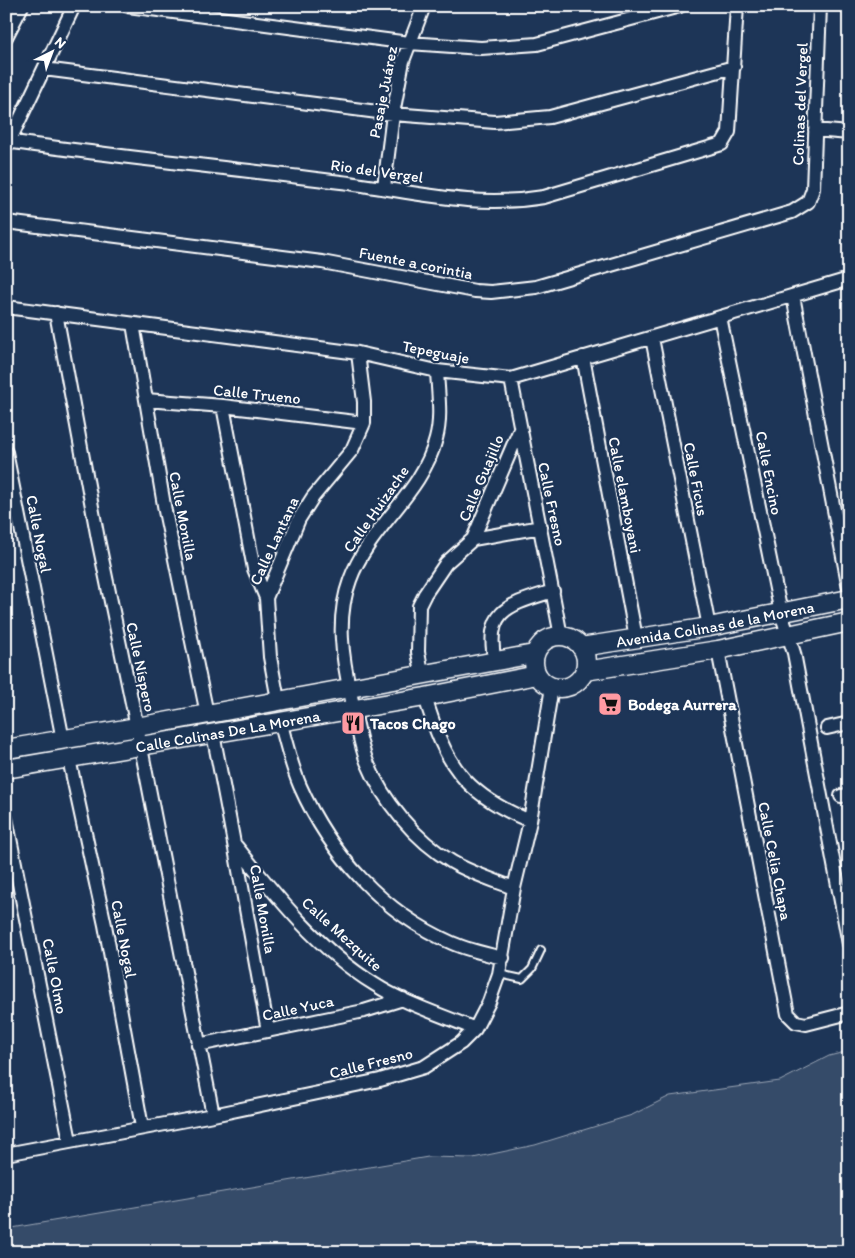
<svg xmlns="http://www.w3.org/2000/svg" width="855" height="1258" font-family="Itim,sans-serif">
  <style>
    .green { fill: #364b69; stroke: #9aa5b4 }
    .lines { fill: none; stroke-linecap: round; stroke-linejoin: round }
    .lane-casing { stroke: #fff; stroke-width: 10 }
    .street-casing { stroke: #fff; stroke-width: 16 }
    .secondary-casing { stroke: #fff; stroke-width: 21 }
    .lane { stroke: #1d3557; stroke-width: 6 }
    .street { stroke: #1d3557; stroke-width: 12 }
    .secondary { stroke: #1d3557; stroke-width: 18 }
    .labels { text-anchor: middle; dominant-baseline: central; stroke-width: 4.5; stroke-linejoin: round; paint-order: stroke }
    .street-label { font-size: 16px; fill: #fff; stroke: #1d3557 }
    .poi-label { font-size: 16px; font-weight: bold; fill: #fff; stroke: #1d3557; text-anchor: start }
  </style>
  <rect width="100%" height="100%" fill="#1d3557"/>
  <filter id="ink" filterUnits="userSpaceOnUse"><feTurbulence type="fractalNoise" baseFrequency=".02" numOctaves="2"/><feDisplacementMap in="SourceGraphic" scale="10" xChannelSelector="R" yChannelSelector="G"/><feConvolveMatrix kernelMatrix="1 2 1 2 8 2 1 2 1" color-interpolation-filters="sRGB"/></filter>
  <g filter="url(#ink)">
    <path class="green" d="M 849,1051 L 849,1252 L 6,1252 L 6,1229 L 428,1157 L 473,1158 L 535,1145 L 632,1115 L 670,1096 L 780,1081 L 829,1056 Z"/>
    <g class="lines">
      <g class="lane-casing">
        <path id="lane" d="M 499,974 L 522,979 L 532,969 L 541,950"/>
      </g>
      <g class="street-casing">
        <path id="street" d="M 128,6 L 409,43 L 481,48 L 537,44 L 680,6
          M 6,37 L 22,6
          M 44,69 L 393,114 L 495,122 L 550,117 L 734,67
          M 815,130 L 849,133
          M 6,141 C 118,157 230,168 341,182 C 412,191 472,209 544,197 L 722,144 L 729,132 L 737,6
          M 9,142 L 74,6
          M 384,187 L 393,114 L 403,61 L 424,6
          M 6,222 L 322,262 L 475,291 L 491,292 L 536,287 L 792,212 L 808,202 L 813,189 L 820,6
          M 793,296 L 849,588
          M 6,307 L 358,353 L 437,371 L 511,379 L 849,279
          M 56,313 L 98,539 L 137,727 L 213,1115
          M 720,317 L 781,613 L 794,653 L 849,944
          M 133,324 L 165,511 L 207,714
          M 652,338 L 709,627
          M 583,357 L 636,638
          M 437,371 C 438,394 442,417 436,439 C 422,494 369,527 350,580 C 336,618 342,657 351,696 C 356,718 359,741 367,762 C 383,801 415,840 452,862 C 471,873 493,880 514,888
          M 511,379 L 561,636
          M 146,400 L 223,406 L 364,423
          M 223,406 L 254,569 L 266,598
          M 6,452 L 63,740
          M 473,539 L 541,527
          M 718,650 L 788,1014 L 796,1022 L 806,1024 L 849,1013
          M 495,662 C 484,609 509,605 553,591
          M 422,673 L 418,652 L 419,606 L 425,594 L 446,563 L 473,539 L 520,429
          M 425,697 C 445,763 463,794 530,821
          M 278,700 L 270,657 L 266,598 L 299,519 L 313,497 L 352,450 L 364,423 L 364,402 L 358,353
          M 280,721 C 286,742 291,765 300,786 C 330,854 383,913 452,943 C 468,950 486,954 503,958
          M 827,728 L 849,723
          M 213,734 C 233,833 250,932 268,1031
          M 69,759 L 105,925 L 142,1127
          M 841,796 L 849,795
          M 6,818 L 70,1141
          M 236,846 C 276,896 319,950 374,984 C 405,1004 442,1015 475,1029
          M 198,1045 L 364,1011 L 403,999
          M 6,1154 L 213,1115 L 380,1080 L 424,1067 L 461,1043 L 475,1029 L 489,1002 L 499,974 L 514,888 L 530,821 L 552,687"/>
      </g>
      <g class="secondary-casing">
        <g id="secondary">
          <circle cx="560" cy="662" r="26"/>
          <path id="s1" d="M 581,647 L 709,627 L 849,599"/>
          <path d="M 585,671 L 718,650 L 849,622"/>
          <path d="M 6,749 L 137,727 L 534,654"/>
          <path id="s2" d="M 6,769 L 425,697 L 537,675"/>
        </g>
      </g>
      <use href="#lane" class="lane"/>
      <use href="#street" class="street"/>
      <use href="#secondary" class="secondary"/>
    </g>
  </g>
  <defs>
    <g id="supermarket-square" transform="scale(1.25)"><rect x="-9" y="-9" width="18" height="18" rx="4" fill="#ff9aa2" stroke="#1d3557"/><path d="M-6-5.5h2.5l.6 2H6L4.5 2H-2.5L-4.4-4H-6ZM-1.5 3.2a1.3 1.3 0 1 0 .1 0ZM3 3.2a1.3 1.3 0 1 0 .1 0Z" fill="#111"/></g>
    <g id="restaurant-square" transform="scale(1.25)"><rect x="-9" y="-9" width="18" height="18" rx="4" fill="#ff9aa2" stroke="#1d3557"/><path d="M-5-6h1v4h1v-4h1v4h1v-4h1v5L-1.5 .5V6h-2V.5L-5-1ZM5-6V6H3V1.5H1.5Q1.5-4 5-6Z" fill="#111"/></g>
  </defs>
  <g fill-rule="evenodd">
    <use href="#supermarket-square" x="610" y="704"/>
    <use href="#restaurant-square" x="353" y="723"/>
  </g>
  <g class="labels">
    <g class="street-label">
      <text transform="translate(383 92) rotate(-79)">Pasaje Juárez</text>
      <text transform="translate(800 104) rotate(-88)">Colinas del Vergel</text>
      <text transform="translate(377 171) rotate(8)">Rio del Vergel</text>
      <text transform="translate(416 263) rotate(11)">Fuente a corintia</text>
      <text transform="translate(436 352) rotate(11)">Tepeguaje</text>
      <text transform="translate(257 394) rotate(6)">Calle Trueno</text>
      <text transform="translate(769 473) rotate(79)">Calle Encino</text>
      <text transform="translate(481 478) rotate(-67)">Calle Guajillo</text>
      <text transform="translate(696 479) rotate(79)">Calle Ficus</text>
      <text transform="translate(625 495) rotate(79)">Calle elamboyani</text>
      <text transform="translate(552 504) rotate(78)">Calle Fresno</text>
      <text transform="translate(376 509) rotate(-55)">Calle Huizache</text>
      <text transform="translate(183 516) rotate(79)">Calle Monilla</text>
      <text transform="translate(39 534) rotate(79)">Calle Nogal</text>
      <text transform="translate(274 541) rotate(-65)">Calle Lantana</text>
      <text stroke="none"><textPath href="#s1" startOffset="136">Avenida Colinas de la Morena</textPath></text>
      <text transform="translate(141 667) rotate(78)">Calle Níspero</text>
      <text stroke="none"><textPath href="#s2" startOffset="225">Calle Colinas De La Morena</textPath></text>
      <text transform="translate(775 861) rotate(79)">Calle Celia Chapa</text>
      <text transform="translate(263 909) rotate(80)">Calle Monilla</text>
      <text transform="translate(342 934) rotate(42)">Calle Mezquite</text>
      <text transform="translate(124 939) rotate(79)">Calle Nogal</text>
      <text transform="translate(55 976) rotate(79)">Calle Olmo</text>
      <text transform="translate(298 1008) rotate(-12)">Calle Yuca</text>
      <text transform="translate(371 1063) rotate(-14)">Calle Fresno</text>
    </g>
    <g class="poi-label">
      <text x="628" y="704">Bodega Aurrera</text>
      <text x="370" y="723">Tacos Chago</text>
    </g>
  </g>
  <rect width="855" height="1258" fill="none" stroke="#1d3557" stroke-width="25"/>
  <rect x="12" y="12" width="830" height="1233" fill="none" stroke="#fff" stroke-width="2" filter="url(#ink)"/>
  <g transform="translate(52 52) rotate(42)" stroke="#1d3557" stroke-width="4" paint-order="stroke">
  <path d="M0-4L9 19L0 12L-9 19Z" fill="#ffffff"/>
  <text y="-8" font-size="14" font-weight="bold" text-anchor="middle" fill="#ffffff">N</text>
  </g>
</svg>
